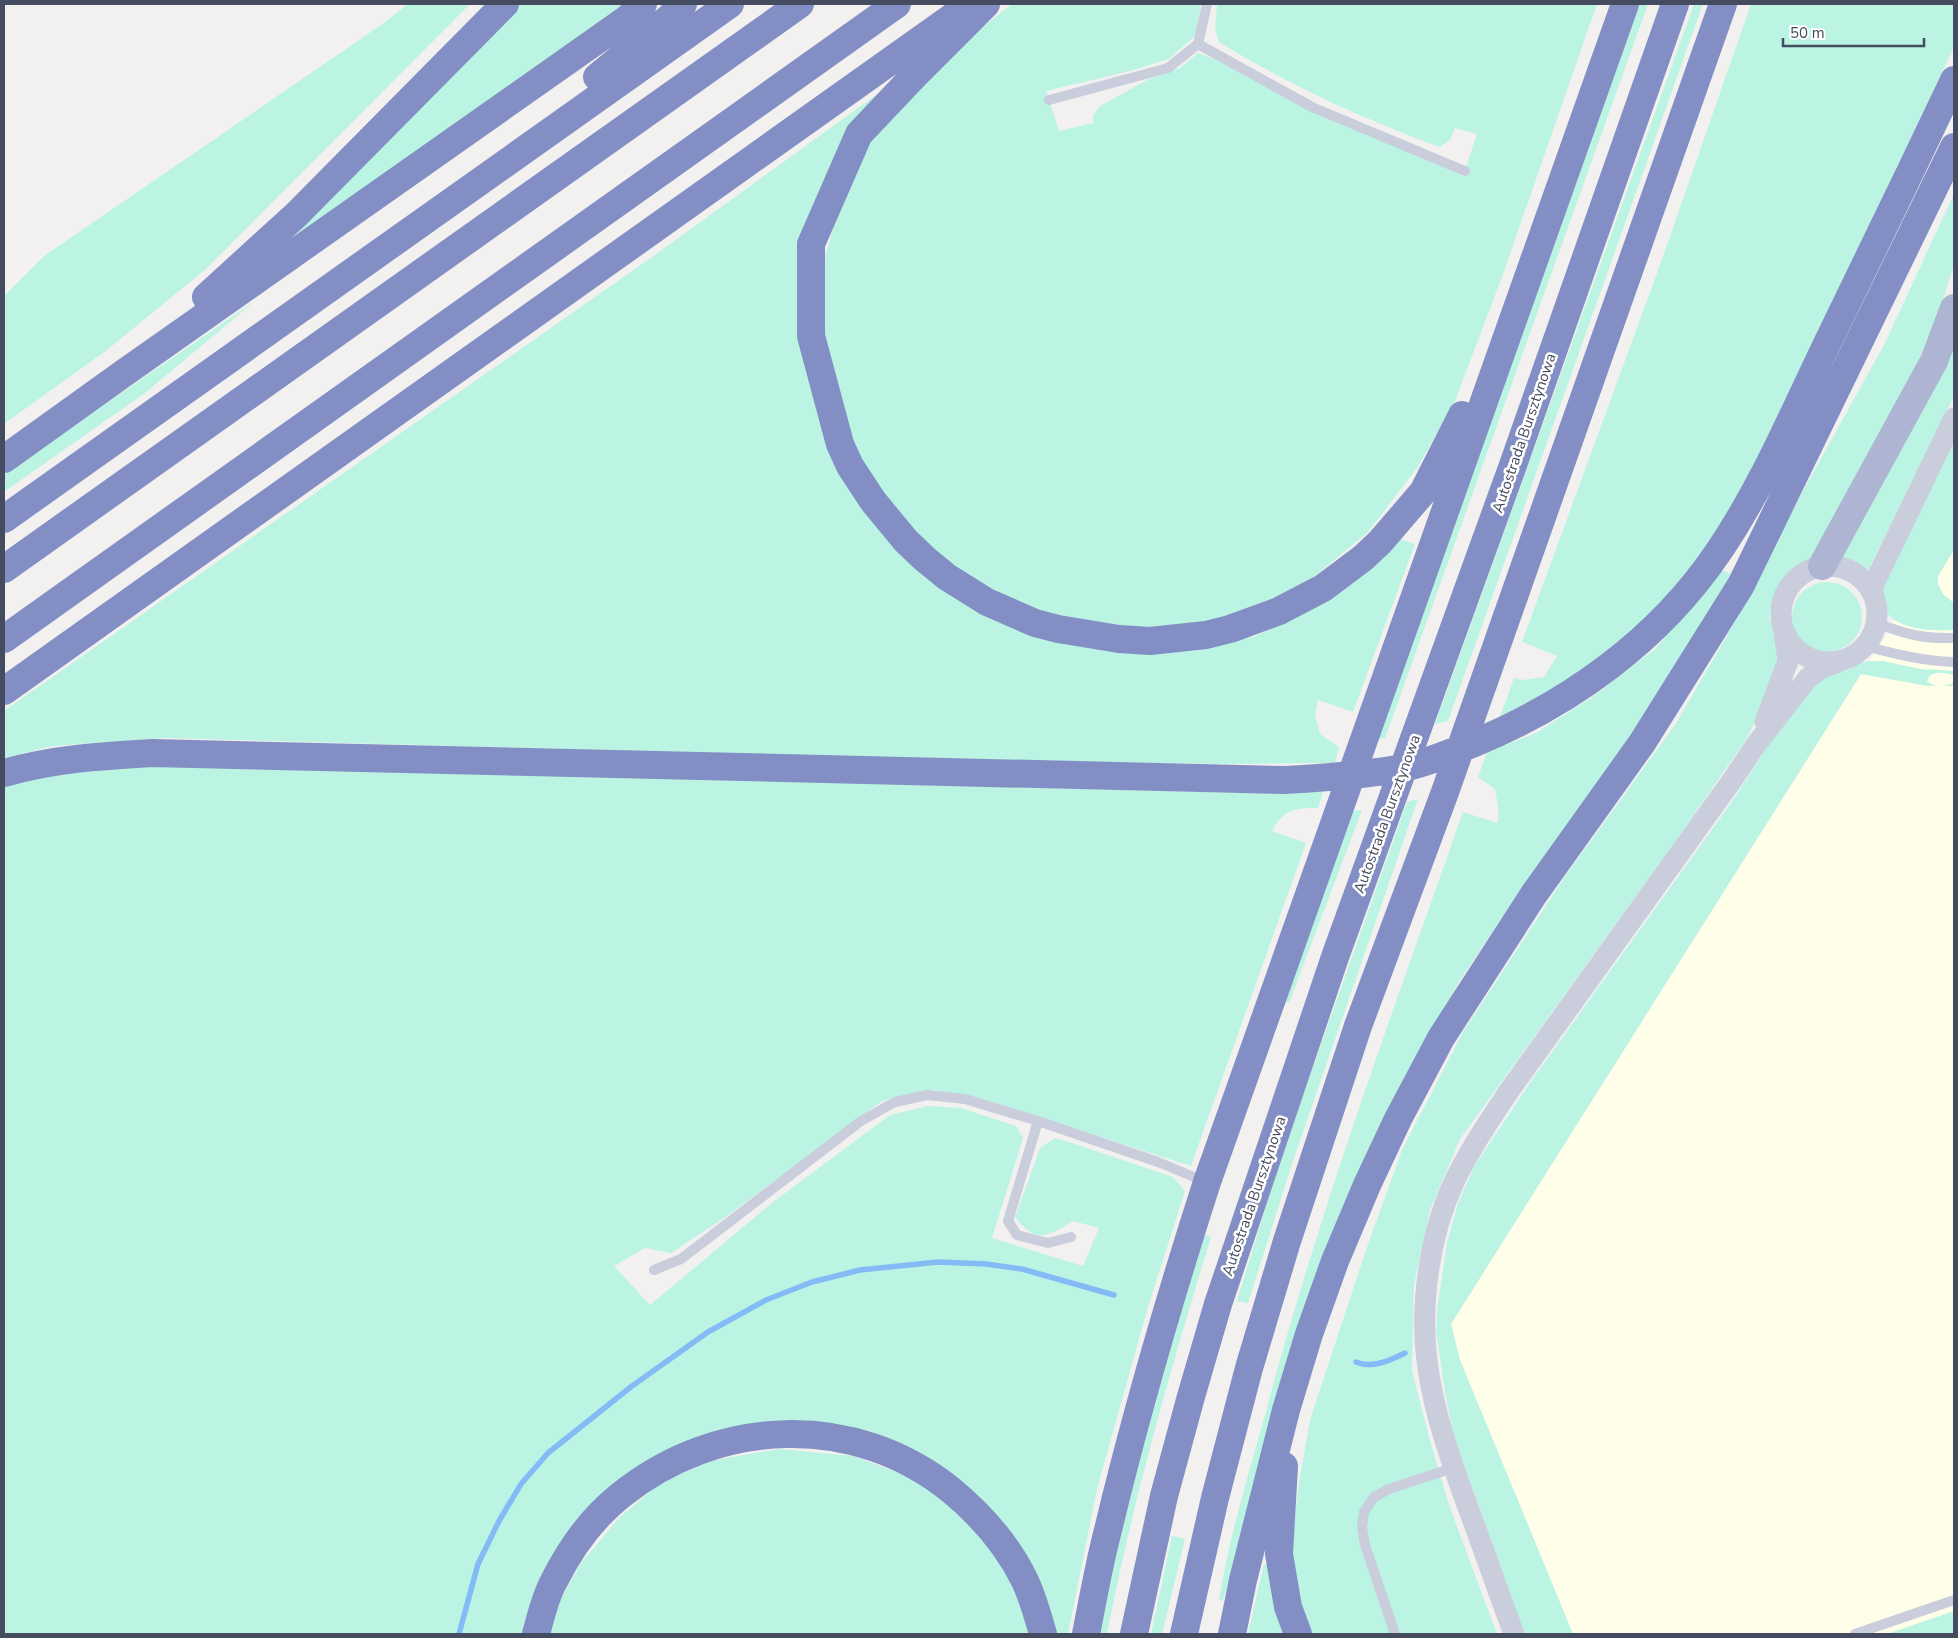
<svg xmlns="http://www.w3.org/2000/svg" width="1958" height="1638" font-family="'Nunito Sans',sans-serif">
  <style>
    .commercial { fill: #fefee9 }
    .green { fill: #bbf4e3 }
    .lines { fill: none; stroke-linecap: round; stroke-linejoin: round }
    .stream { stroke: #84bbf6; stroke-width: 5.5 }
    .lane { stroke: #c9cddc; stroke-width: 10 }
    .street { stroke: #c9cddc; stroke-width: 21 }
    .primary { stroke: #adb5d2; stroke-width: 28 }
    .highway { stroke: #838fc4; stroke-width: 28 }
    .labels { text-anchor: middle; dominant-baseline: central; stroke-width: 5; stroke-linejoin: round; paint-order: stroke }
    .street-label { font-size: 15px; fill: #464c60; stroke: #fff }
  </style>
  <rect width="100%" height="100%" fill="#f3f1f0"/>
  <path class="commercial" d="M 1954,527 L 1954,1627 L 1935,1634 L 1573,1634 L 1460,1360 L 1451,1324 Z"/>
  <path class="green" d="M 408,4 L 470,4 L 206,269 L 107,350 L 4,424 L 4,296 L 44,256 L 381,25 Z
    M 519,4 L 626,4 L 267,256 Z
    M 1012,4 L 1201,4 L 1195,36 L 1169,59 L 1130,71 L 1046,91 L 1059,131 L 1093,123 L 1093,116 L 1100,106 L 1149,79 L 1180,68 L 1198,53 L 1224,63 L 1463,176 L 1477,134 L 1455,128 L 1450,140 L 1440,147 C 1363,119 1289,85 1219,42 L 1215,28 L 1217,4 L 1597,4 L 1503,274 L 1455,401 L 1417,468 L 1368,532 L 1304,585 L 1246,612 L 1196,626 L 1125,631 L 1045,618 L 973,583 L 923,544 L 887,506 L 853,450 L 827,357 L 821,299 L 826,254 L 838,210 L 860,155 L 894,110 L 948,54 Z
    M 1636,4 L 1648,4 L 1385,738 L 1377,739 Z
    M 1694,4 L 1703,4 L 1448,721 L 1435,724 Z
    M 1751,4 L 1954,4 L 1954,47 L 1734,510 L 1683,582 L 1619,648 L 1498,722 L 1514,678 L 1522,680 L 1544,677 L 1557,656 L 1522,642 L 1660,265 Z
    M 876,95 L 842,149 L 799,289 L 805,369 L 833,454 L 920,571 L 991,619 L 1057,642 L 1126,653 L 1195,651 L 1255,636 L 1307,612 L 1399,539 L 1415,544 L 1353,712 L 1318,700 L 1315,715 L 1320,734 L 1339,747 L 1335,763 L 1217,764 L 882,758 L 165,738 L 53,746 L 4,758 L 4,711 L 652,257 Z
    M 1954,194 L 1954,265 L 1941,306 L 1908,386 L 1815,557 L 1796,569 L 1778,590 L 1769,616 L 1782,665 L 1747,738 L 1668,852 L 1460,1139 L 1430,1210 L 1414,1285 L 1412,1371 L 1429,1437 L 1449,1505 L 1497,1634 L 1309,1634 L 1298,1605 L 1291,1557 L 1298,1489 L 1310,1420 L 1366,1250 L 1402,1150 L 1463,1032 L 1566,875 L 1675,725 L 1739,615 L 1802,493 L 1885,343 Z
    M 255,301 L 145,393 L 4,492 L 4,474 Z
    M 1954,342 L 1954,396 L 1866,575 L 1853,564 L 1833,560 Z
    M 1954,432 L 1954,550 L 1938,576 L 1938,584 L 1943,594 L 1954,603 L 1954,630 C 1932,631 1892,631 1883,605 C 1881,599 1881,591 1880,585 Z
    M 1721,570 L 1732,574 L 1674,677 L 1531,875 L 1460,980 L 1412,1070 L 1233,1569 L 1223,1600 L 1219,1600 C 1229,1537 1248,1476 1265,1415 C 1319,1210 1393,1011 1463,812 L 1498,823 L 1498,806 L 1495,789 L 1478,777 L 1487,752 L 1536,733 L 1594,696 L 1655,649 Z
    M1792 617a35 35 0 1 1 70 0a35 35 0 1 1-70 0Z
    M 1869,661 L 1883,661 L 1920,669 L 1954,671 L 1954,675 C 1944,673 1931,669 1927,681 C 1935,689 1945,686 1954,683 L 1954,686 L 1928,686 L 1861,674 L 1451,1324 L 1460,1360 L 1573,1634 L 1524,1634 L 1454,1436 L 1446,1398 L 1436,1332 L 1438,1303 L 1447,1243 L 1458,1203 L 1475,1165 L 1534,1077 L 1729,806 L 1807,686 L 1828,673 L 1851,669 L 1860,663 Z
    M 226,766 L 1240,793 L 1324,789 L 1318,808 C 1295,808 1284,809 1272,831 L 1306,843 L 1191,1166 L 986,1100 L 933,1090 L 882,1101 L 727,1216 L 671,1253 L 645,1248 L 614,1266 L 650,1305 L 773,1202 L 890,1115 L 928,1106 L 961,1108 L 1016,1126 L 1023,1138 L 992,1238 L 1083,1266 L 1099,1228 L 1073,1221 C 1047,1237 1036,1244 1015,1217 L 1040,1148 L 1055,1138 L 1066,1141 L 1173,1177 L 1185,1191 L 1148,1307 L 1097,1489 L 1068,1634 L 1051,1634 L 993,1518 L 808,1425 L 603,1497 L 527,1634 L 4,1634 L 4,786 L 29,780 L 109,767 Z
    M 1418,799 L 1292,1164 L 1248,1303 L 1237,1301 L 1280,1160 L 1407,802 Z
    M 1362,810 L 1289,1003 L 1281,1001 L 1353,811 Z
    M 1203,1234 L 1211,1237 C 1171,1368 1133,1500 1107,1634 L 1098,1634 L 1129,1493 Z
    M 779,1449 L 853,1456 L 908,1476 L 959,1511 L 1000,1555 L 1023,1602 L 1032,1634 L 550,1634 L 557,1605 L 581,1563 L 620,1517 L 659,1484 L 709,1461 Z
    M 1172,1536 L 1185,1539 L 1162,1634 L 1151,1634 Z
    M 1264,1564 L 1271,1567 L 1289,1634 L 1248,1634 Z
    M 1954,1611 L 1954,1634 L 1887,1634 Z"/>
  <g class="lines">
    <path class="stream" d="M 1356,1362 C 1372,1369 1391,1360 1405,1353
      M 459,1634 L 478,1564 L 499,1521 L 521,1484 L 548,1453 L 632,1386 L 708,1332 L 766,1300 L 812,1282 L 860,1270 L 938,1262 L 986,1264 L 1022,1269 L 1114,1295"/>
    <path class="lane" d="M 1198,44 L 1312,107 L 1465,171
      M 1049,100 L 1168,68 L 1198,44 L 1207,4
      M 1876,623 C 1905,634 1923,639 1954,638
      M 1865,646 C 1895,654 1923,661 1954,662
      M 1038,1121 L 1008,1221 L 1017,1235 L 1048,1243 L 1071,1237
      M 654,1270 L 681,1259 L 861,1121 L 895,1102 L 927,1095 L 965,1099 L 1038,1121 L 1158,1162 L 1206,1182
      M 1395,1634 L 1365,1545 L 1362,1527 L 1364,1512 L 1374,1497 L 1389,1489 L 1453,1468
      M 1855,1634 L 1954,1600"/>
    <path class="street" d="M1781 614a48 48 0 1 1 96 0a48 48 0 1 1-96 0Z
      M 1871,590 L 1954,418
      M 1765,722 L 1788,661 L 1784,632
      M 1514,1634 C 1499,1594 1485,1553 1470,1513 C 1453,1466 1435,1418 1428,1368 C 1419,1308 1429,1236 1454,1182 C 1469,1150 1490,1120 1509,1091 L 1733,779 L 1755,746 L 1808,678 L 1820,669 L 1838,662"/>
    <path class="primary" d="M 1822,566 L 1934,361 L 1954,308"/>
    <path class="highway" d="M 986,4 L 915,75 L 859,134 L 811,244 L 811,336 L 840,444 L 850,466 L 873,501 L 906,541 L 925,559 L 947,577 L 987,602 L 1035,623 L 1058,629 L 1119,639 L 1150,641 L 1206,635 L 1230,629 L 1279,611 L 1323,588 L 1363,558 L 1380,542 L 1423,492 L 1462,415
      M 597,77 L 669,18 L 683,4
      M 206,297 L 296,215 L 505,4
      M 4,459 L 124,373 L 627,19 L 643,4
      M 4,519 L 730,4
      M 4,569 L 800,4
      M 4,639 L 897,4
      M 4,691 L 958,13
      M 4,773 C 52,759 101,756 152,753 L 1284,780 C 1323,778 1364,775 1403,768 C 1427,763 1450,753 1472,744 C 1570,704 1659,640 1719,551 C 1761,489 1791,419 1823,352 C 1867,261 1911,171 1954,80
      M 1284,1466 L 1279,1554 L 1288,1607 L 1298,1634
      M 536,1634 C 541,1616 545,1597 554,1581 C 570,1549 593,1517 621,1495 C 717,1418 854,1411 952,1491 C 981,1515 1008,1546 1025,1581 C 1033,1598 1038,1616 1043,1634
      M 1086,1634 C 1093,1599 1099,1564 1108,1530 C 1136,1413 1170,1297 1207,1182 L 1625,4
      M 1134,1634 L 1164,1496 L 1190,1400 L 1218,1304 L 1335,957 L 1513,465 L 1675,4
      M 1184,1634 L 1215,1498 L 1249,1368 L 1287,1241 L 1358,1026 L 1445,792 L 1723,4
      M 1232,1634 L 1243,1580 L 1286,1410 L 1309,1334 L 1335,1261 L 1367,1185 L 1398,1119 L 1441,1038 L 1534,894 L 1642,743 L 1741,585 L 1954,147"/>
  </g>
  <g class="labels">
    <g class="street-label">
      <text transform="translate(1524 433) rotate(-71)">Autostrada Bursztynowa</text>
      <text transform="translate(1387 814) rotate(-70)">Autostrada Bursztynowa</text>
      <text transform="translate(1254 1196) rotate(-71)">Autostrada Bursztynowa</text>
    </g>
  </g>
  <rect width="1958" height="1638" fill="none" stroke="#464c60" stroke-width="10"/>
  <path d="M1783 38v8h141v-8" fill="none" stroke="#464c60" stroke-width="2.5"/>
  <text x="1790" y="38" font-size="15" fill="#464c60" stroke="#ffffff" stroke-width="4" paint-order="stroke">50 m</text>
</svg>
